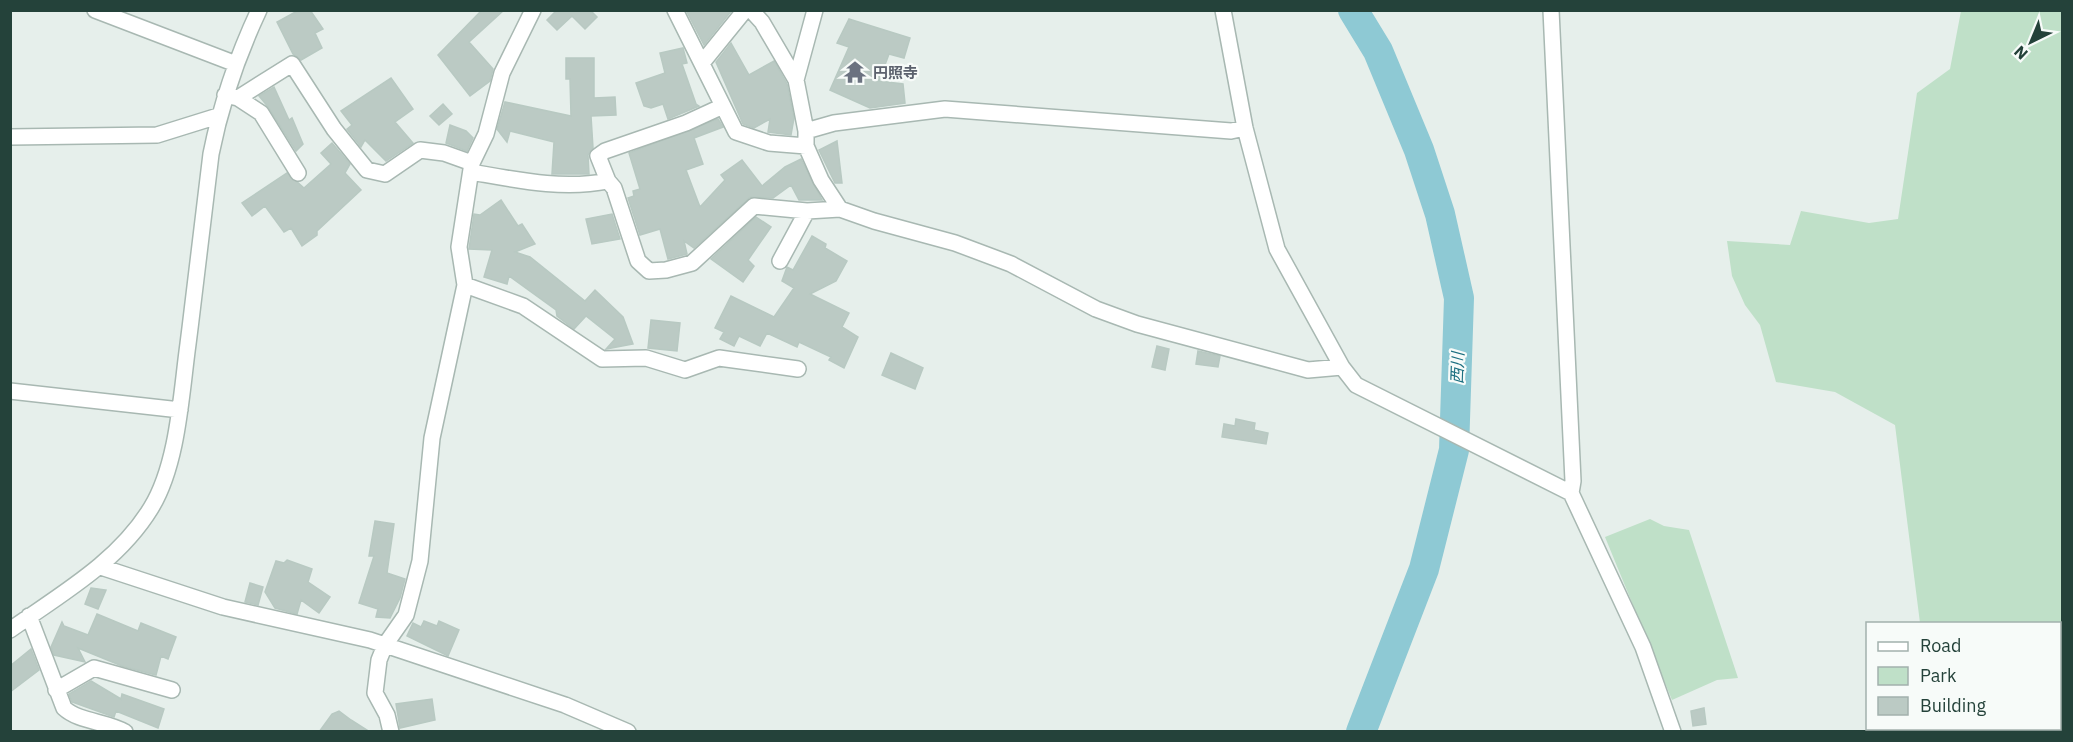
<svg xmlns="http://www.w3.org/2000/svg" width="2073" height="742" font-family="'IBM Plex Sans','Noto Sans JP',sans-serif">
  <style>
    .green { fill: #bfe0c8 }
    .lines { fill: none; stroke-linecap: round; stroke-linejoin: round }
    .river { stroke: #8ec9d4; stroke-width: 30 }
    .building { fill: #bbcac4; stroke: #b8c9c2; stroke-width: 1.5 }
    .street-casing { stroke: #a8b8b2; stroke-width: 18 }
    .street { stroke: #fff; stroke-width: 15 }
    .labels { text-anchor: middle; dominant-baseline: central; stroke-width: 4.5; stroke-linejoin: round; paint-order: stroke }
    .worship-label { font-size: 15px; font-weight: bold; fill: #5b616d; stroke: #f7fbf9; text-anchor: start }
    .water-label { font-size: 16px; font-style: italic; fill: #1c6f80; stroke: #f7fbf9 }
  </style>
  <rect width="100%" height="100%" fill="#e6efeb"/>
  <path class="green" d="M 1961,11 L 2062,11 L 2062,731 L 1912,731 L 1912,728 L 2060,728 L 2060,624 L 1920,623 L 1895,425 L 1835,392 L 1776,382 L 1760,325 L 1745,305 L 1732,276 L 1727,241 L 1790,245 L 1801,211 L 1869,223 L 1898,219 L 1917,93 L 1950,69 Z
    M 1650,519 L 1664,526 L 1689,530 L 1738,678 L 1717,680 L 1672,700 L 1605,537 Z"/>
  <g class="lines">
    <path class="river" d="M 1353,10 L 1378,51 L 1419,150 L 1440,214 L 1459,298 L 1454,450 L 1424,569 L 1361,732"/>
  </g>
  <path class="building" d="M 299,10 L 310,10 L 323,29 L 315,33 L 322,48 L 301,60 L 293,54 L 277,22 Z
    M 482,10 L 504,10 L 469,42 L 493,69 L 490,81 L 470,96 L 438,55 Z
    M 557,10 L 590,10 L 597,17 L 585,29 L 572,16 L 557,30 L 547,20 Z
    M 686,10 L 732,10 L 704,45 Z
    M 849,19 L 910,38 L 904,58 L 889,54 L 879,81 L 903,84 L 905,103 L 870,108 L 830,90 L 849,47 L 837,43 Z
    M 731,43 L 749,75 L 774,61 L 787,84 L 794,118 L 791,135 L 768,132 L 770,119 L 754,128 L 743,124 L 716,62 Z
    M 683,48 L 687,63 L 682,64 L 696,104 L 699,106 L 668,119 L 663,104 L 651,108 L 644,106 L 636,83 L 665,73 L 660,53 Z
    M 566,58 L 594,58 L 594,98 L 615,97 L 616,115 L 591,116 L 593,148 L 588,155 L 589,174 L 552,174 L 554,142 L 510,131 L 507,142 L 497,129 L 505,102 L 571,116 L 570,79 L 566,79 Z
    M 391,78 L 413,109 L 395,122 L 413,143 L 386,161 L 365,140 L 361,147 L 347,129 L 352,125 L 341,111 Z
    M 274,87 L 289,120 L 292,118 L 303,144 L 296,151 L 269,108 L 259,96 Z
    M 443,104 L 452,114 L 439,125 L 430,116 Z
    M 718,119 L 723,127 L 694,138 L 703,164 L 686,170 L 700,207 L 725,180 L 721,175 L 742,160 L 762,186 L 785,167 L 801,159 L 822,200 L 799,200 L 791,185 L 773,198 L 750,197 L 694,248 L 684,241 L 687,254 L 668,259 L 660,229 L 640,235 L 628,198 L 634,196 L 633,191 L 640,189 L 629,153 Z
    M 450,125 L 466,131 L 473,138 L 467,151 L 446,143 Z
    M 837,141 L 842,183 L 835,183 L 819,150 Z
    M 332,143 L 350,164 L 345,173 L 361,190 L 317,231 L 317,235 L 302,246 L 291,228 L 284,232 L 265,206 L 252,216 L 242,203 L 287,173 L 304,188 L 331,164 L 321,153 Z
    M 501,200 L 518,226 L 522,224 L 535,244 L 515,252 L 530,257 L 585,301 L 595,290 L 623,317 L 633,344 L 606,349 L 615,339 L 586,316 L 574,329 L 557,316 L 556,310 L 509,276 L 507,284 L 484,277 L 492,250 L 469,249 L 474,214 L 480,215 Z
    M 612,214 L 620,239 L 592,244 L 586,219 Z
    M 756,217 L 771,227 L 748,260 L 754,266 L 743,282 L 711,259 Z
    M 812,236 L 826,244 L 825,248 L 847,261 L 836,281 L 810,294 L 849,313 L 842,327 L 858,337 L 844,368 L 829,360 L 831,357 L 799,342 L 797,347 L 767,333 L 760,346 L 739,336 L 734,346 L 720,339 L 724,332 L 715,328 L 731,296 L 774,317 L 794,288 L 782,281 L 787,267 L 793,270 Z
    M 651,320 L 680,323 L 677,351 L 648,348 Z
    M 1157,346 L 1169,349 L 1165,370 L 1152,367 Z
    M 1198,351 L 1220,356 L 1218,367 L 1196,364 Z
    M 891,353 L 923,368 L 915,389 L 882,375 Z
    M 1236,419 L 1255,423 L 1254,430 L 1268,433 L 1266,444 L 1222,437 L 1224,424 L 1235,426 Z
    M 375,521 L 394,524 L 387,573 L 405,579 L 400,598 L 390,618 L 376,617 L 378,609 L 359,603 L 374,556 L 369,556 Z
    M 287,560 L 312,569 L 308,582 L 330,597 L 319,613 L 301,600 L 297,614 L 275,608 L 265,592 L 276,561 L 284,563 Z
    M 250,583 L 263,587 L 258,605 L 245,602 Z
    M 91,588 L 106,590 L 98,609 L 85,604 Z
    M 97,614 L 138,631 L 141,623 L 176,637 L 168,659 L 161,656 L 156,675 L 122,666 L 78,648 L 85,662 L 54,655 L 51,647 L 62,622 L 64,626 L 88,635 Z
    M 424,621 L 437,626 L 439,621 L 459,630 L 448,656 L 407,636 L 413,623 L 421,627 Z
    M 31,649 L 39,670 L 10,692 L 10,666 Z
    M 91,681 L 121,699 L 122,694 L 164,709 L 158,728 L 116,711 L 114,717 L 72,702 L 69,694 Z
    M 432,699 L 435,720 L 400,728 L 396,704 Z
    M 1704,708 L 1706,724 L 1693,726 L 1691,711 Z
    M 339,711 L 351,720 L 370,732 L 319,732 L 332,714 Z"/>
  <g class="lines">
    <g class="street-casing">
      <path id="street" d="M 95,10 L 236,64
        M 675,10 L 736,132 L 769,143 L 806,146
        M 751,10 L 762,22 L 796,80 L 806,131 L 806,146 L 821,180 L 840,209 L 874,221 L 955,243 L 1011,264 L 1096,309 L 1137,324 L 1308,370 L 1342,367
        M 1223,10 L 1245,128 L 1277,249 L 1342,367 L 1356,385 L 1571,493
        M 1551,10 L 1573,481 L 1571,493 L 1643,647 L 1673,732
        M 702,63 L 745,10
        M 796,80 L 815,10
        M 225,95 L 238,98 L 292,64 L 334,129 L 367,170 L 385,174 L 420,150 L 444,153 L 472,163
        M 238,98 L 261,113 L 298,173
        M 806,131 L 834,123 L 945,109 L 1231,131 L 1245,128
        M 10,137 L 157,135 L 218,116
        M 471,172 C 517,180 562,190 608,181 L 614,188 L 638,261 L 649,271 L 666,270 L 692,263 L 754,206 L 807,211 L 840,209
        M 608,181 L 598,156 L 605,151 L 686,123 L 723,106
        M 780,261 L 807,211
        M 465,285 L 523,306 L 602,359 L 646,358 L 685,370 L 719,358 L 798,369
        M 10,391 L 180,410
        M 101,567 L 223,607 L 370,640 L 565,705 L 628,732
        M 29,616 L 64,708 C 79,722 106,721 125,732
        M 10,630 C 61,594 118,562 151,508 C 178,464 181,395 188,344 C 196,281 203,218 211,154 C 221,104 237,57 259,10
        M 56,690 L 94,668 L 172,690
        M 391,732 L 387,715 L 375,693 L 379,660 L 385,645 L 406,615 L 420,561 L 432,438 L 465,285 L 459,247 L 472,163 L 486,134 L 502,73 L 533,10"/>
    </g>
    <use href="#street" class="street"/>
  </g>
  <defs>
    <g id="temple-bare" transform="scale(1.8)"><path d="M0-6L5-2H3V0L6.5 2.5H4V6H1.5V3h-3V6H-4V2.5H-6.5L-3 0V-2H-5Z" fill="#6b7280" stroke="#f7fbf9" stroke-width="2.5" paint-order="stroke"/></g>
  </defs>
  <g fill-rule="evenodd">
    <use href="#temple-bare" x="855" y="72"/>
  </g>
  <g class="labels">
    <g class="worship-label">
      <text x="873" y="72">円照寺</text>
    </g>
    <g class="water-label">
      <text transform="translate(1457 368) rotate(-88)">西川</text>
    </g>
  </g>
  <rect width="2073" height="742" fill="none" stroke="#24423a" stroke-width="24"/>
  <rect x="1866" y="622" width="195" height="108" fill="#f7fbf9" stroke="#a3b1ad" stroke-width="1.5"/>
  <rect x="1878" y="642" width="30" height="9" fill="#ffffff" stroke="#a3b1ad" stroke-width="1.5"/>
  <text x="1920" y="652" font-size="18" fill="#24423a">Road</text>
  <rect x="1878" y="667" width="30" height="18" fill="#bfe0c8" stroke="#a3b1ad" stroke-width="1.5"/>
  <text x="1920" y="682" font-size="18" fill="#24423a">Park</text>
  <rect x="1878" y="697" width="30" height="18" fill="#bbcac4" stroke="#a3b1ad" stroke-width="1.5"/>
  <text x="1920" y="712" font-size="18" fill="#24423a">Building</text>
  <g transform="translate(2031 42) rotate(223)" stroke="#f7fbf9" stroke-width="4.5" paint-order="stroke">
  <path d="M0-4.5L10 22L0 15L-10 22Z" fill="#24423a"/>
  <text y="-9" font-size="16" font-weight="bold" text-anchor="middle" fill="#24423a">N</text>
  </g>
</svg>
